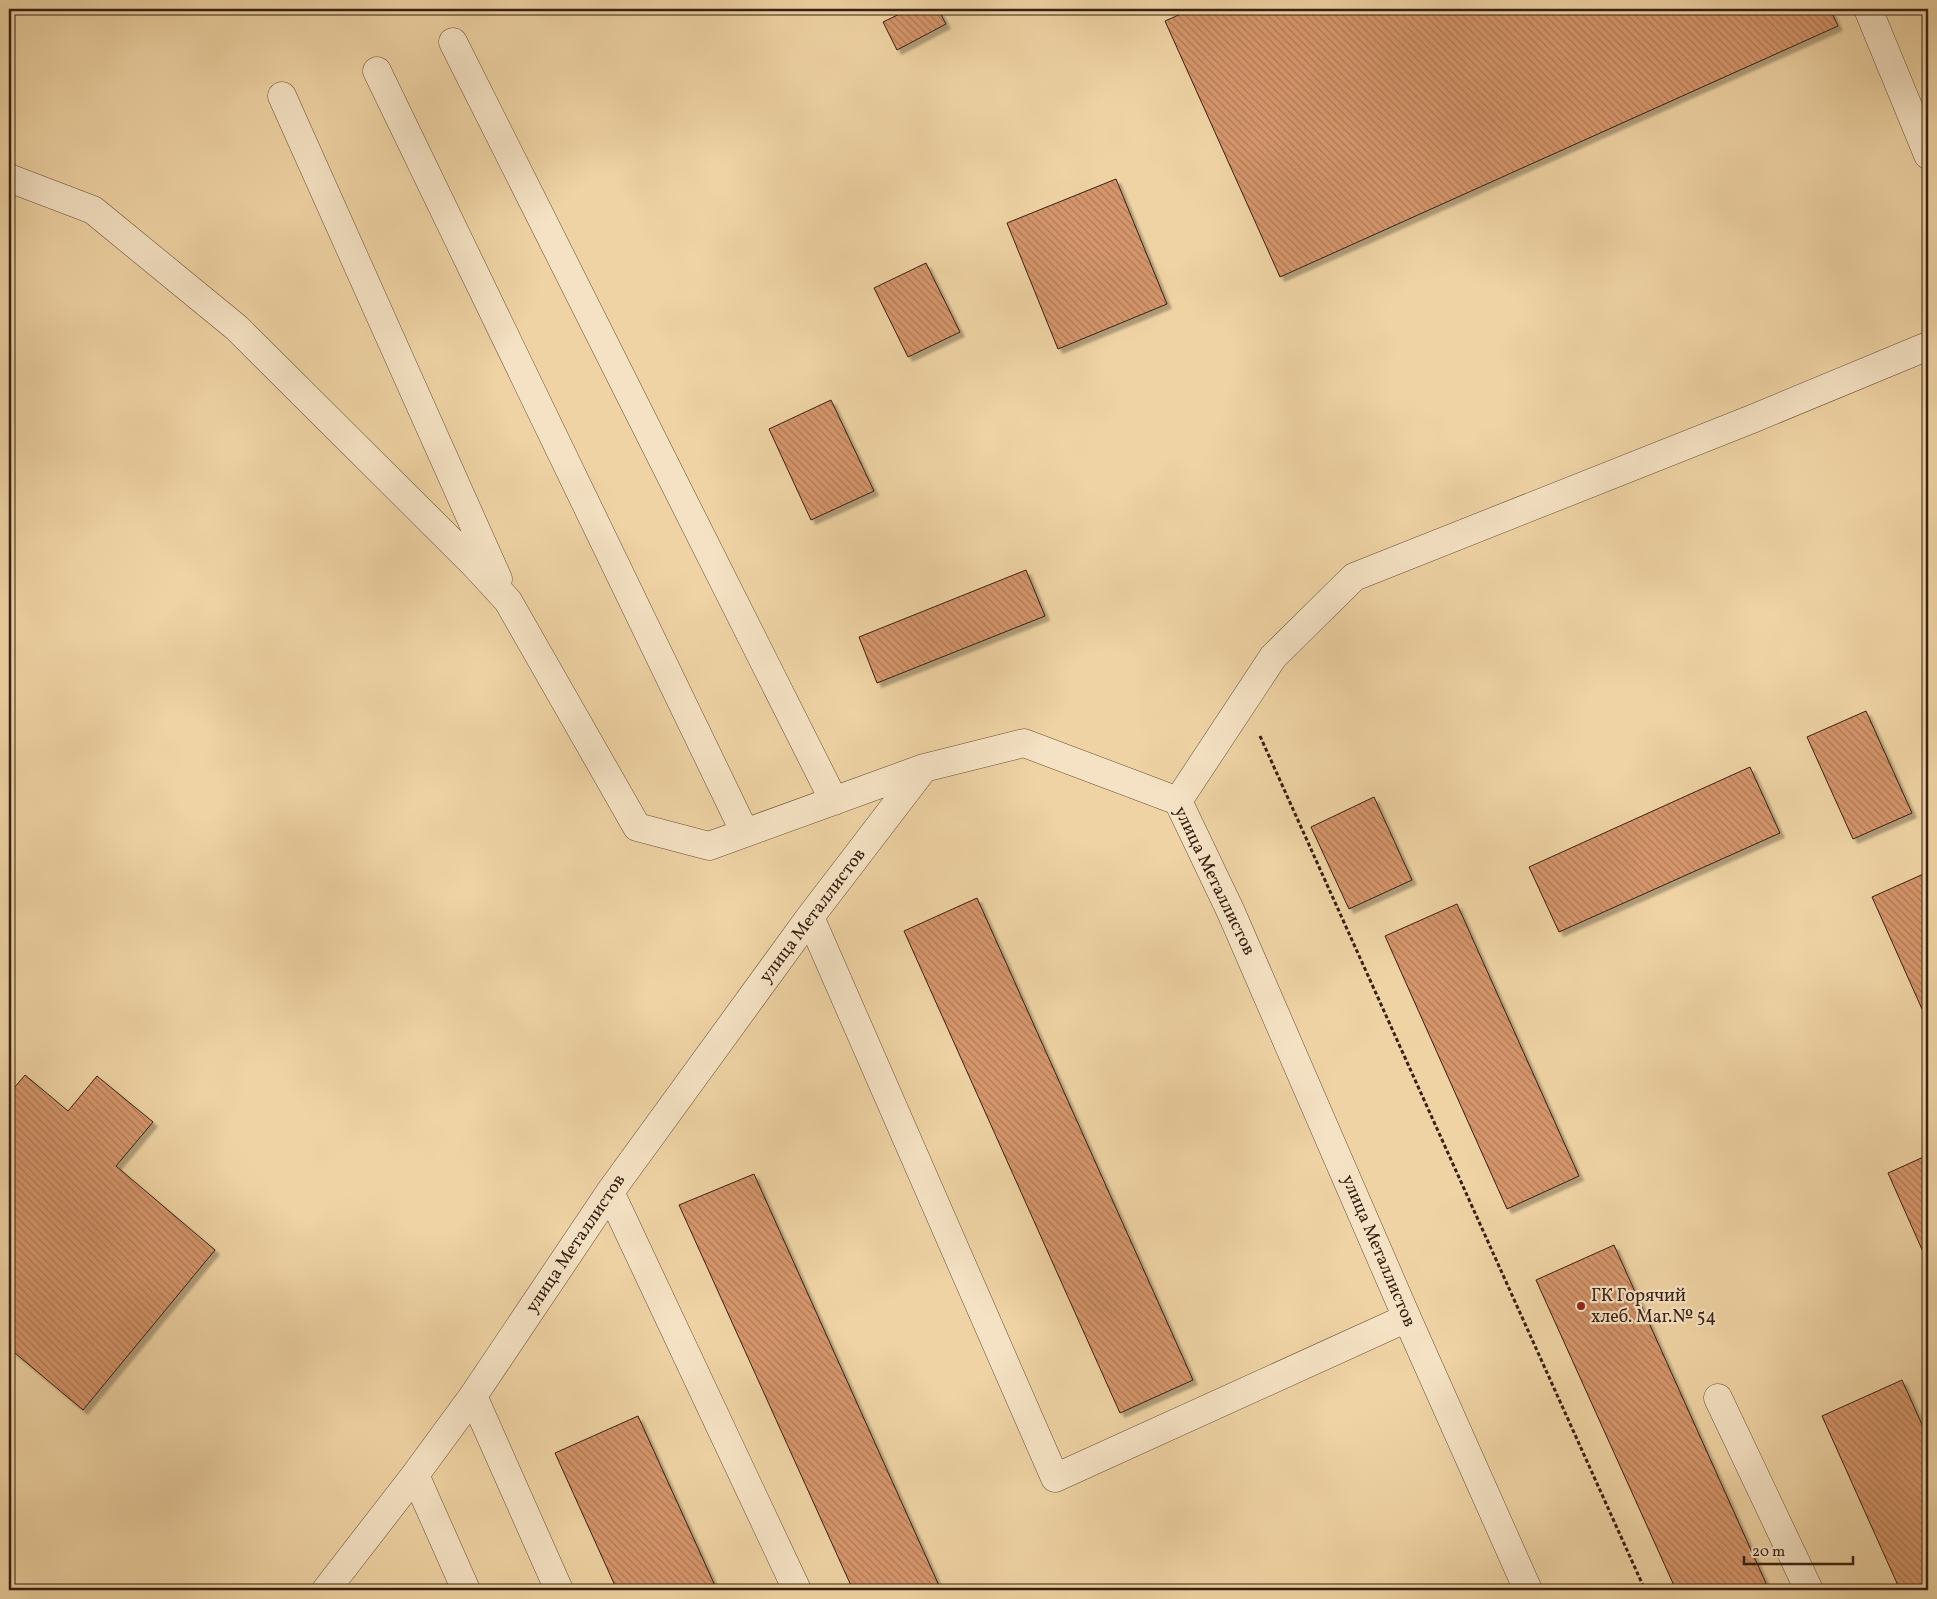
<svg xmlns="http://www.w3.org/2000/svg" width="1937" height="1599" font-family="Vollkorn,serif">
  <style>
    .building { fill: url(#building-back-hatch); stroke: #382013; filter: url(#shadow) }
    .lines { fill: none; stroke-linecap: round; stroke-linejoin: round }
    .minor-casing { stroke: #664d37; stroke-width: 29 }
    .path { stroke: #382013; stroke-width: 3; stroke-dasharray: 4 2.5; stroke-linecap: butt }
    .minor { stroke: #f5e2c4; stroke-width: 28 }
    .poi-dot { fill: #8f2418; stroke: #f5e2c4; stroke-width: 2 }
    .labels { text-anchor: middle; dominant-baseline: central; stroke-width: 4.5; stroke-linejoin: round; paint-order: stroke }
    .street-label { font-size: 18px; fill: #382013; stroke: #f5e2c4 }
    .poi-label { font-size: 18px; fill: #382013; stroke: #f5e2c4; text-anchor: start }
  </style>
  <defs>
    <pattern id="building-back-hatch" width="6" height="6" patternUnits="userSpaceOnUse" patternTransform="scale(1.25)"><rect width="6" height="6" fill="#d6966c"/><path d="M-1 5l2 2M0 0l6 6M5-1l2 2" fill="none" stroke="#af7a58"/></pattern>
    <filter id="shadow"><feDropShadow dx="4.5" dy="4.5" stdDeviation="1" flood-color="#0004"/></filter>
  </defs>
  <rect width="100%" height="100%" fill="#efd3a4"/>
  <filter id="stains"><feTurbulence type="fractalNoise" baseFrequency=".004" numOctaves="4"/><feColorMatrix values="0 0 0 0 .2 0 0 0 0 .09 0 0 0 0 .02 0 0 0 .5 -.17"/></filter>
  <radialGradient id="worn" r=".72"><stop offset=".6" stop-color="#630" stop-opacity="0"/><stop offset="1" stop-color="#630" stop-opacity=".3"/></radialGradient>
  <path class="building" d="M 910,9 L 938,9 L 946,24 L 897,50 L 883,22 Z
    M 1192,9 L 1830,9 L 1838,26 L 1280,277 L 1165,21 Z
    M 1116,179 L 1167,304 L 1058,349 L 1007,223 Z
    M 926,263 L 960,332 L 908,357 L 874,288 Z
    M 831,400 L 874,491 L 811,520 L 769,429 Z
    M 1026,570 L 1045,616 L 877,683 L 859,637 Z
    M 1866,711 L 1912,813 L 1853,839 L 1807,737 Z
    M 1750,767 L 1780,833 L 1559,932 L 1529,867 Z
    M 1374,797 L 1412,880 L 1349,909 L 1311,827 Z
    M 1928,872 L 1928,1006 L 1922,1009 L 1872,897 Z
    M 977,898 L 1193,1380 L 1120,1413 L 904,931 Z
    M 1457,904 L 1579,1176 L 1507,1209 L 1385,936 Z
    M 25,1075 L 68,1111 L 97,1076 L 153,1122 L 116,1166 L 215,1250 L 83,1410 L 9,1348 L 9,1094 Z
    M 1928,1155 L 1928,1263 L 1888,1173 Z
    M 754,1174 L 941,1590 L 853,1590 L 679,1205 Z
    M 1614,1245 L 1769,1590 L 1676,1590 L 1536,1280 Z
    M 1902,1380 L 1928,1438 L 1928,1590 L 1900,1590 L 1822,1416 Z
    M 638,1416 L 717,1590 L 617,1590 L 555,1453 Z
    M 1223,1585 L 1226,1590 L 1211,1590 Z"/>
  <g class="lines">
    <g class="minor-casing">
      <path id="minor" d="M 1868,9 L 1928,155
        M 453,42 L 834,801
        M 377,71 L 745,833
        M 282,96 L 498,579
        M 9,178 L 93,210 L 237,328 L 474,564 L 508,601 L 637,827 L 709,846 L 924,768
        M 1178,801 L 1273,657 L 1354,577 L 1752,419 L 1928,346
        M 810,917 L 1055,1478 L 1407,1318
        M 610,1192 L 797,1590
        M 473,1396 L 559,1590
        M 1718,1398 L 1809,1590
        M 415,1475 L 466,1590
        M 326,1590 L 415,1475 L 473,1396 L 610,1192 L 810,917 L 924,768 L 1024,743 L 1178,801 L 1231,912 L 1407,1318 L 1528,1590"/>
    </g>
    <path class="path" d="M 1260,736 L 1645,1590"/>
    <use href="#minor" class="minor"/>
  </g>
  <circle class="poi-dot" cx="1581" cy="1306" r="5"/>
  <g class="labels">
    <g class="street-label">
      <text transform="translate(1214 881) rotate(64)">улица Металлистов</text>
      <text transform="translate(813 916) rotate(-53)">улица Металлистов</text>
      <text transform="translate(576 1244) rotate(-56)">улица Металлистов</text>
      <text transform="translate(1378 1251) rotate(67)">улица Металлистов</text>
    </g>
    <g class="poi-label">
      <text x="1591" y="1296">ГК Горячий<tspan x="1591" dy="21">хлеб. Маг.№ 54</tspan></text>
    </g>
  </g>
  <rect width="1937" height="1599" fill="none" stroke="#efd3a4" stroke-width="30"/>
  <rect x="10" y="10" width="1917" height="1579" fill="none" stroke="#382013" stroke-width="2.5"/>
  <rect x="15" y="15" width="1907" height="1569" fill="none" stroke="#382013"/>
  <path d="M1744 1556v8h109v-8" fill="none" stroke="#382013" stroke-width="2.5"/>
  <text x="1752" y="1556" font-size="15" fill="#382013" stroke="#f5e2c4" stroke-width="4" paint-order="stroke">20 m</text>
  <rect width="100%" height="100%" filter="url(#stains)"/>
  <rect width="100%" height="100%" fill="url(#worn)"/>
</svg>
